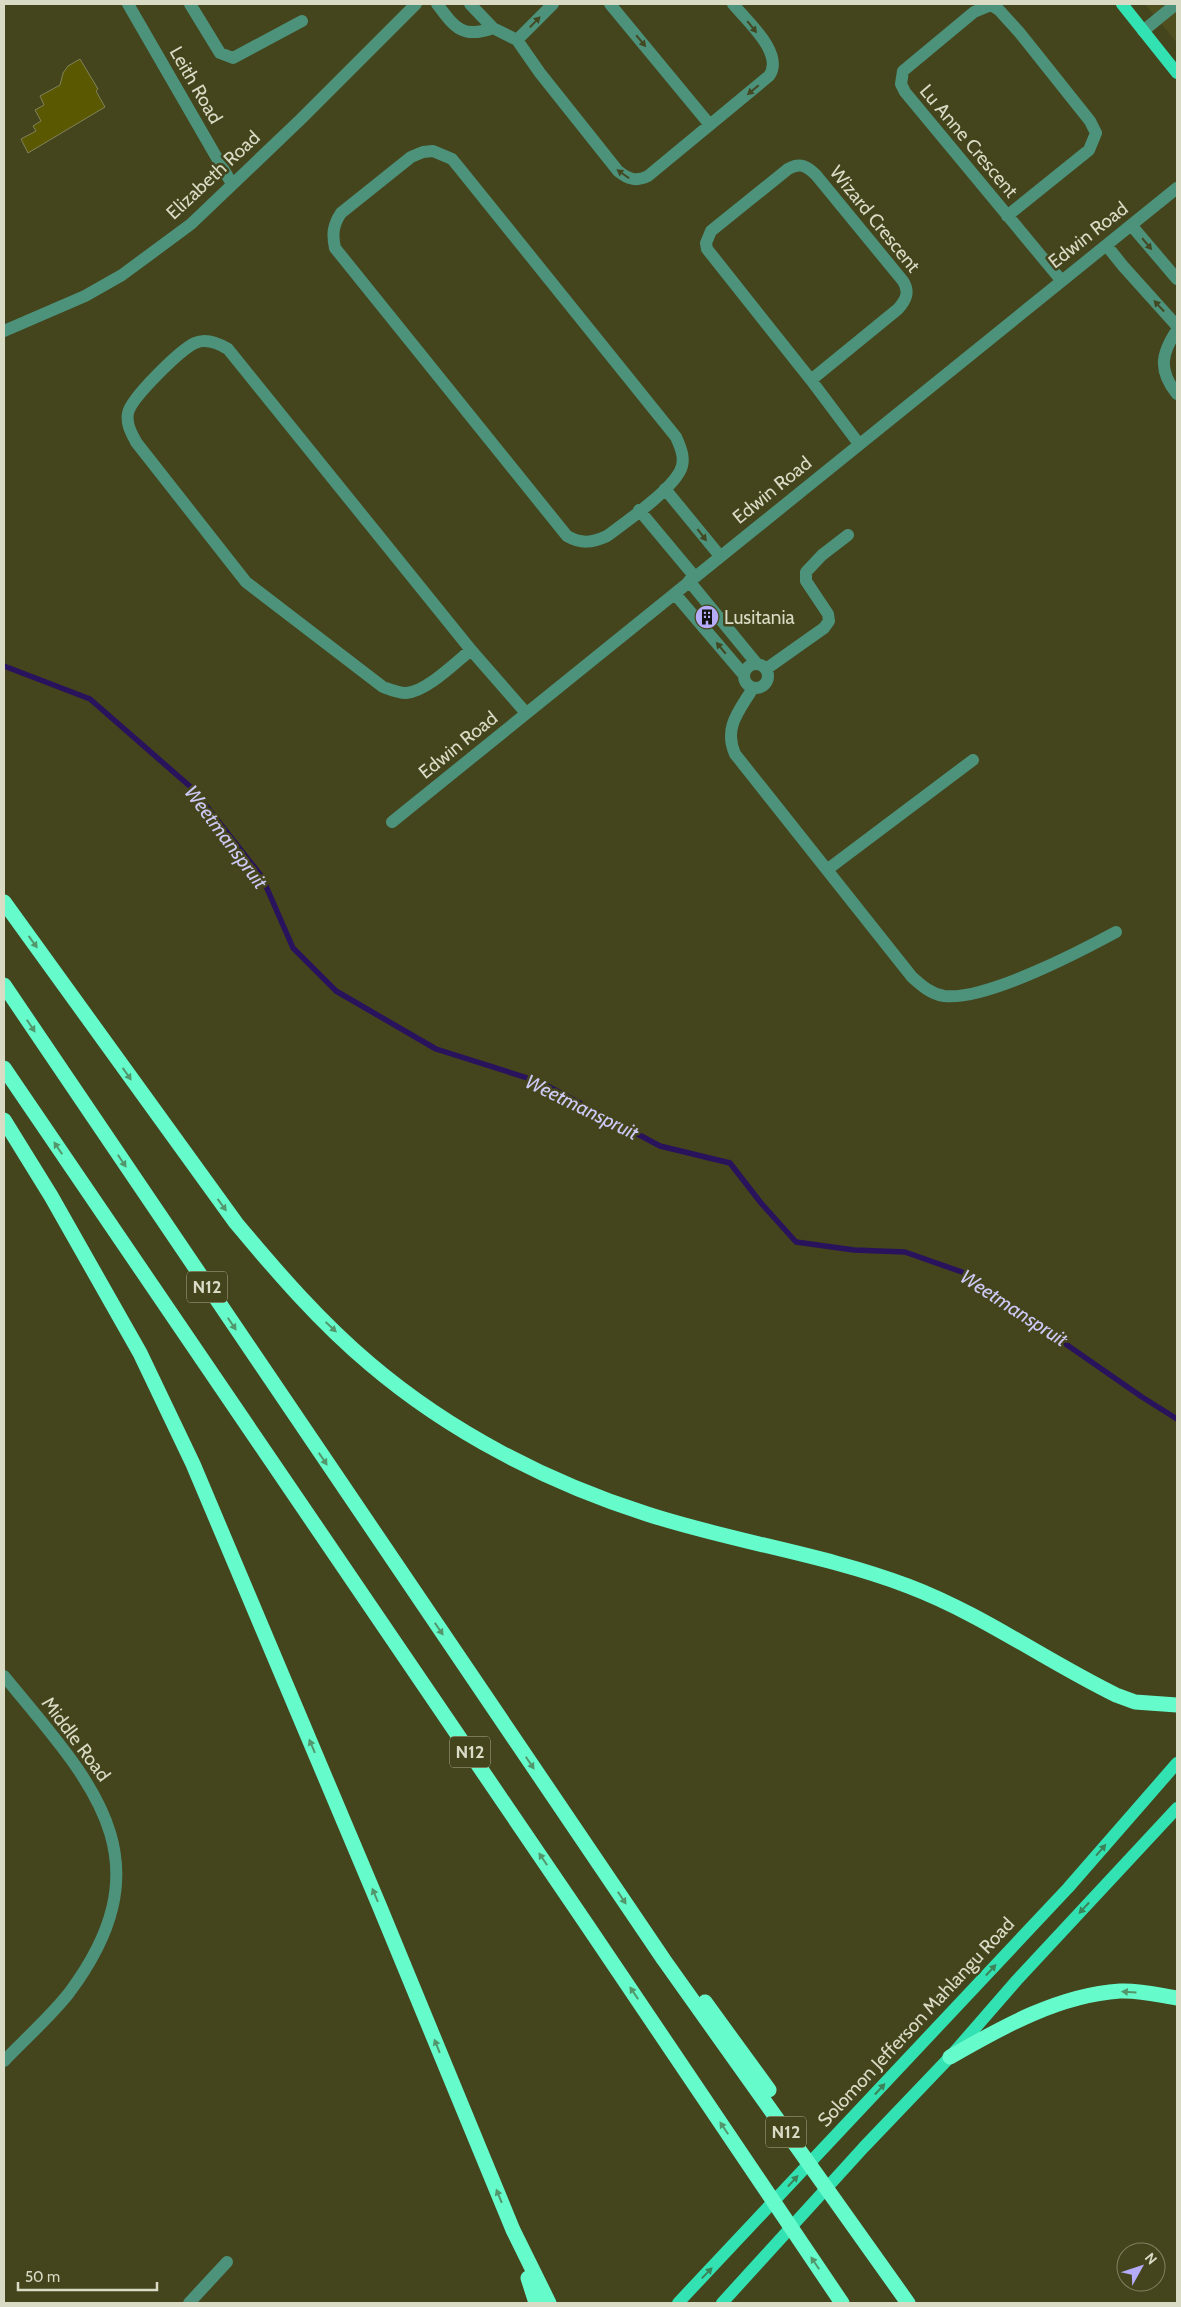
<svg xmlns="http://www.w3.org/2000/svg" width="1181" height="2307" font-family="Cabin,sans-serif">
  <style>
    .built { fill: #4e4e1e }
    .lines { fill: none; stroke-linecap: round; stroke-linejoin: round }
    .stream { stroke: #28135c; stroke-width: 5.5 }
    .building { fill: #5a5902; stroke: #82825a }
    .minor { stroke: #4d937b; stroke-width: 12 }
    .major { stroke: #33e2b2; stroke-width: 12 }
    .highway { stroke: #66fbcb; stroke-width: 15 }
    .oneway { fill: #444822 }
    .oneway2 { fill: #53966b }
    .oneway3 { fill: #3d8359 }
    .labels { text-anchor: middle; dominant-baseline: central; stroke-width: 5; stroke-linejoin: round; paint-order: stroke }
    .shield { fill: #44441d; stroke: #adae93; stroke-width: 1 }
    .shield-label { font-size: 18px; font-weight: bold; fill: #dadbc5 }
    .street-label { font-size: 19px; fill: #dadbc5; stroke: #44441d }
    .poi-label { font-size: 19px; fill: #dadbc5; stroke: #44441d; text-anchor: start }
    .water-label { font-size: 20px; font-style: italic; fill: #cdc9f5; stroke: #44441d }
  </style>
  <rect width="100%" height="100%" fill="#44441d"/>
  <path class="built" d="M 1145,4 L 1177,4 L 1177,43 Z"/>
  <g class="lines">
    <path class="stream" d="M 4,666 L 90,699 L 193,789 L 262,877 L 293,948 L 336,991 L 436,1049 L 540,1082 L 660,1146 L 730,1163 L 761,1203 L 796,1242 L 854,1250 L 905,1252 L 962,1272 L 1142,1397 L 1177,1419"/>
  </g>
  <path class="building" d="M 80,59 L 98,89 L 96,91 L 105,107 L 28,153 L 21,139 L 36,131 L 33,126 L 41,121 L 35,110 L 44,105 L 40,96 L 60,85 L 63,73 L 68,66 Z"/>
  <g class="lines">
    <path class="minor" d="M 128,4 L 232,184
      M 190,4 L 220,53 L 233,58 L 302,21
      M 437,4 C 455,28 463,39 493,28
      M 470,4 L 493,28 L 517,40 L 540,73 L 618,171 C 628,179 636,182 648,176 L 769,76 C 785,54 747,21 733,4
      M 610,4 L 710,125
      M 1143,31 L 1176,4
      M 517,40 L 553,4
      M 433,151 L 452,159 L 461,170 L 676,437 C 681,448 686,460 680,471 C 669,492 627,521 607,536 C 592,543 581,544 567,536 L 335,248 C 332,234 333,225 341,213 L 411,157 L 423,152 Z
      M 1007,216 L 1089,150 L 1096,133 L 1090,121 L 1019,32 L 999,10 L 991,5 L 974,12 L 903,71 L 901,84 L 905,92 L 1061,280
      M 1131,225 L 1177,279
      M 1107,246 L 1123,266 L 1177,326
      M 1177,330 C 1161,354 1158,370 1177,394
      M 4,331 L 85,296 L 122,275 L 191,224 L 301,119 L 416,4
      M 811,380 L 898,309 C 906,300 910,292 903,281 L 816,175 C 807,166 800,162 788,169 L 711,231 L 706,243 L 707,249 L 811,380 L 859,444
      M 665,489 L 720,556
      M 639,510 L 695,577
      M 689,581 L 757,664
      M 675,594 L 744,675
      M 471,650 C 455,663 426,692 406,693 C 398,693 391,690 383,687 L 246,582 L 136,442 C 131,432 126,424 128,413 C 131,398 180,350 195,343 C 206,338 218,343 228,349 L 471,650 L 526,713
      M744 676a12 12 0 1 1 24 0a12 12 0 1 1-24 0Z
      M 766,669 L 824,628 L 829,621 L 828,614 L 806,581 L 806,572 L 822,555 L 848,535
      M 753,688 C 740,710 723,727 735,754 L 912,977 C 922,986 931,994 944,996 C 985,1001 1079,952 1116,932
      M 392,822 L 1177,188
      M 828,869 L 973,760
      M 4,1676 C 91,1782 170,1858 69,1993 C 50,2017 25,2039 4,2061
      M 189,2303 L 227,2262"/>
    <path class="major" d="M 1122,4 L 1177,73
      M 678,2303 L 1068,1888 L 1177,1763
      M 722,2303 L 864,2147 L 950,2057 L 1017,1980 L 1177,1808"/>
    <path class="highway" d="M 4,902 L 236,1223 C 277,1272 320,1322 370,1364 C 450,1432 547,1482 647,1514 C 733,1542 824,1554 908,1586 C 982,1614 1046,1661 1116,1695 L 1135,1702 L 1177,1705
      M 4,985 L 664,1960 L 908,2303
      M 4,1068 L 585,1922 L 842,2303
      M 4,1120 L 51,1196 L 140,1353 L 193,1464 L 379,1905 L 513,2230 L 549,2303
      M 705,2002 L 769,2090
      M 950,2057 C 1002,2027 1059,1995 1120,1991 C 1139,1990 1159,1995 1177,1998
      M 528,2278 L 536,2303"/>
  </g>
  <defs><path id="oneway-solid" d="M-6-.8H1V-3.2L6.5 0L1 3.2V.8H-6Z" transform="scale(1.25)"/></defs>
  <g class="oneway">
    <use href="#oneway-solid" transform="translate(535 22) rotate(-46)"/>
    <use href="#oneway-solid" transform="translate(752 27) rotate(51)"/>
    <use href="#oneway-solid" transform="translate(641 41) rotate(50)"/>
    <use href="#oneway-solid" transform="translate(753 90) rotate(140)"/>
    <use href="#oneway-solid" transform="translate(623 174) rotate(-145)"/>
    <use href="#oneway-solid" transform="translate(1147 244) rotate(50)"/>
    <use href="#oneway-solid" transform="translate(1159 306) rotate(-133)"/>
    <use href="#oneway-solid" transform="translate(702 535) rotate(52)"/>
    <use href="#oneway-solid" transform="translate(721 648) rotate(-130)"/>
  </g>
  <g class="oneway2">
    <use href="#oneway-solid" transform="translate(33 942) rotate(54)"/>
    <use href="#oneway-solid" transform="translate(31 1026) rotate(56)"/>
    <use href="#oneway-solid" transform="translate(127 1074) rotate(55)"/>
    <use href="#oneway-solid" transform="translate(58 1148) rotate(-124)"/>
    <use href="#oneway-solid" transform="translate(122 1161) rotate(56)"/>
    <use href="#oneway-solid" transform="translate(222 1205) rotate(54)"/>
    <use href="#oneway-solid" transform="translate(232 1324) rotate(56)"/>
    <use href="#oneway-solid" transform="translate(331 1327) rotate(43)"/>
    <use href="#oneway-solid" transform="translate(323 1459) rotate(56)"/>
    <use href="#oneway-solid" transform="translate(439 1629) rotate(56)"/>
    <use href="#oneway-solid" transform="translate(312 1746) rotate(-113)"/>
    <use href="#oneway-solid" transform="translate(530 1763) rotate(56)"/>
    <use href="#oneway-solid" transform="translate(543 1859) rotate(-124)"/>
    <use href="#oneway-solid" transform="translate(375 1895) rotate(-113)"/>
    <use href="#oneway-solid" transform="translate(622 1898) rotate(56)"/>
    <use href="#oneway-solid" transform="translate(1129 1992) rotate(-176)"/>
    <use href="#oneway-solid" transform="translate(634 1993) rotate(-124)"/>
    <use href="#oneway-solid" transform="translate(437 2046) rotate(-112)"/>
    <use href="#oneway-solid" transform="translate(724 2128) rotate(-124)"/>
    <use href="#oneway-solid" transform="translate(499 2196) rotate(-112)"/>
    <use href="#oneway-solid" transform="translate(815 2263) rotate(-124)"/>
  </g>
  <g class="oneway3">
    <use href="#oneway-solid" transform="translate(1101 1850) rotate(-49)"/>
    <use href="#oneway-solid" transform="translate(1084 1908) rotate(133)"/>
    <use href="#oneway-solid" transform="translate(991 1970) rotate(-47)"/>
    <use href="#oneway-solid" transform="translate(880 2089) rotate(-47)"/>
    <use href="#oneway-solid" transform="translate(793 2181) rotate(-47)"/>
    <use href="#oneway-solid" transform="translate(707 2273) rotate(-46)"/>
  </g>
  <defs>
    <g id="building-disc" transform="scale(1.25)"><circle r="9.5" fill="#b5acf9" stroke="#44441d"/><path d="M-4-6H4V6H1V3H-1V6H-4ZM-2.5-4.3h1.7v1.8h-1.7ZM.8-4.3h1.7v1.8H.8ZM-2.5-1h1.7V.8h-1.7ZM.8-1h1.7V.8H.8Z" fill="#111"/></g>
  </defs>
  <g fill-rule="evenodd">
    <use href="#building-disc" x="707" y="617"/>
  </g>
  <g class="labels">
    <g class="shield">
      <rect x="187" y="1271.5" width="40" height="31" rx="4"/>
      <rect x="450" y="1736.5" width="40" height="31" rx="4"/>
      <rect x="766" y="2116.5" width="40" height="31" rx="4"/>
    </g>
    <g class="shield-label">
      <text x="207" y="1287">N12</text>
      <text x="470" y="1752">N12</text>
      <text x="786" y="2132">N12</text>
    </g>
    <g class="street-label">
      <text transform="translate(196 85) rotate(60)">Leith Road</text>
      <text transform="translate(969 141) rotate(50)">Lu Anne Crescent</text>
      <text transform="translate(213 175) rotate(-43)">Elizabeth Road</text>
      <text transform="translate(875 219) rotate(51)">Wizard Crescent</text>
      <text transform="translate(1088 235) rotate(-38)">Edwin Road</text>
      <text transform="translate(772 490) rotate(-39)">Edwin Road</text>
      <text transform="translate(458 745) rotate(-39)">Edwin Road</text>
      <text transform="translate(76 1739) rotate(53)">Middle Road</text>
      <text transform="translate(916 2022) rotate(-47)">Solomon Jefferson Mahlangu Road</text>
    </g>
    <g class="poi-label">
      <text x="724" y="617">Lusitania</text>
    </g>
    <g class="water-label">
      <text transform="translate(226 837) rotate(53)">Weetmanspruit</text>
      <text transform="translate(582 1107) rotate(26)">Weetmanspruit</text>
      <text transform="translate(1014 1308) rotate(33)">Weetmanspruit</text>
    </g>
  </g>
  <rect width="1181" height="2307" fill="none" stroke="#dadbc5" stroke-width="10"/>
  <g transform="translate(1141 2267) rotate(50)"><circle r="24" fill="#44441d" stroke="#808060"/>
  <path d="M0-4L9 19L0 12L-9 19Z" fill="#b5acf9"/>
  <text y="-8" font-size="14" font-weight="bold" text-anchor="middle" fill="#dadbc5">N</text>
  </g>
  <path d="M18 2282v8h139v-8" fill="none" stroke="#dadbc5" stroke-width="2.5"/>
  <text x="25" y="2282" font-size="15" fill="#dadbc5" stroke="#44441d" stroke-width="4" paint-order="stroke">50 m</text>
</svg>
